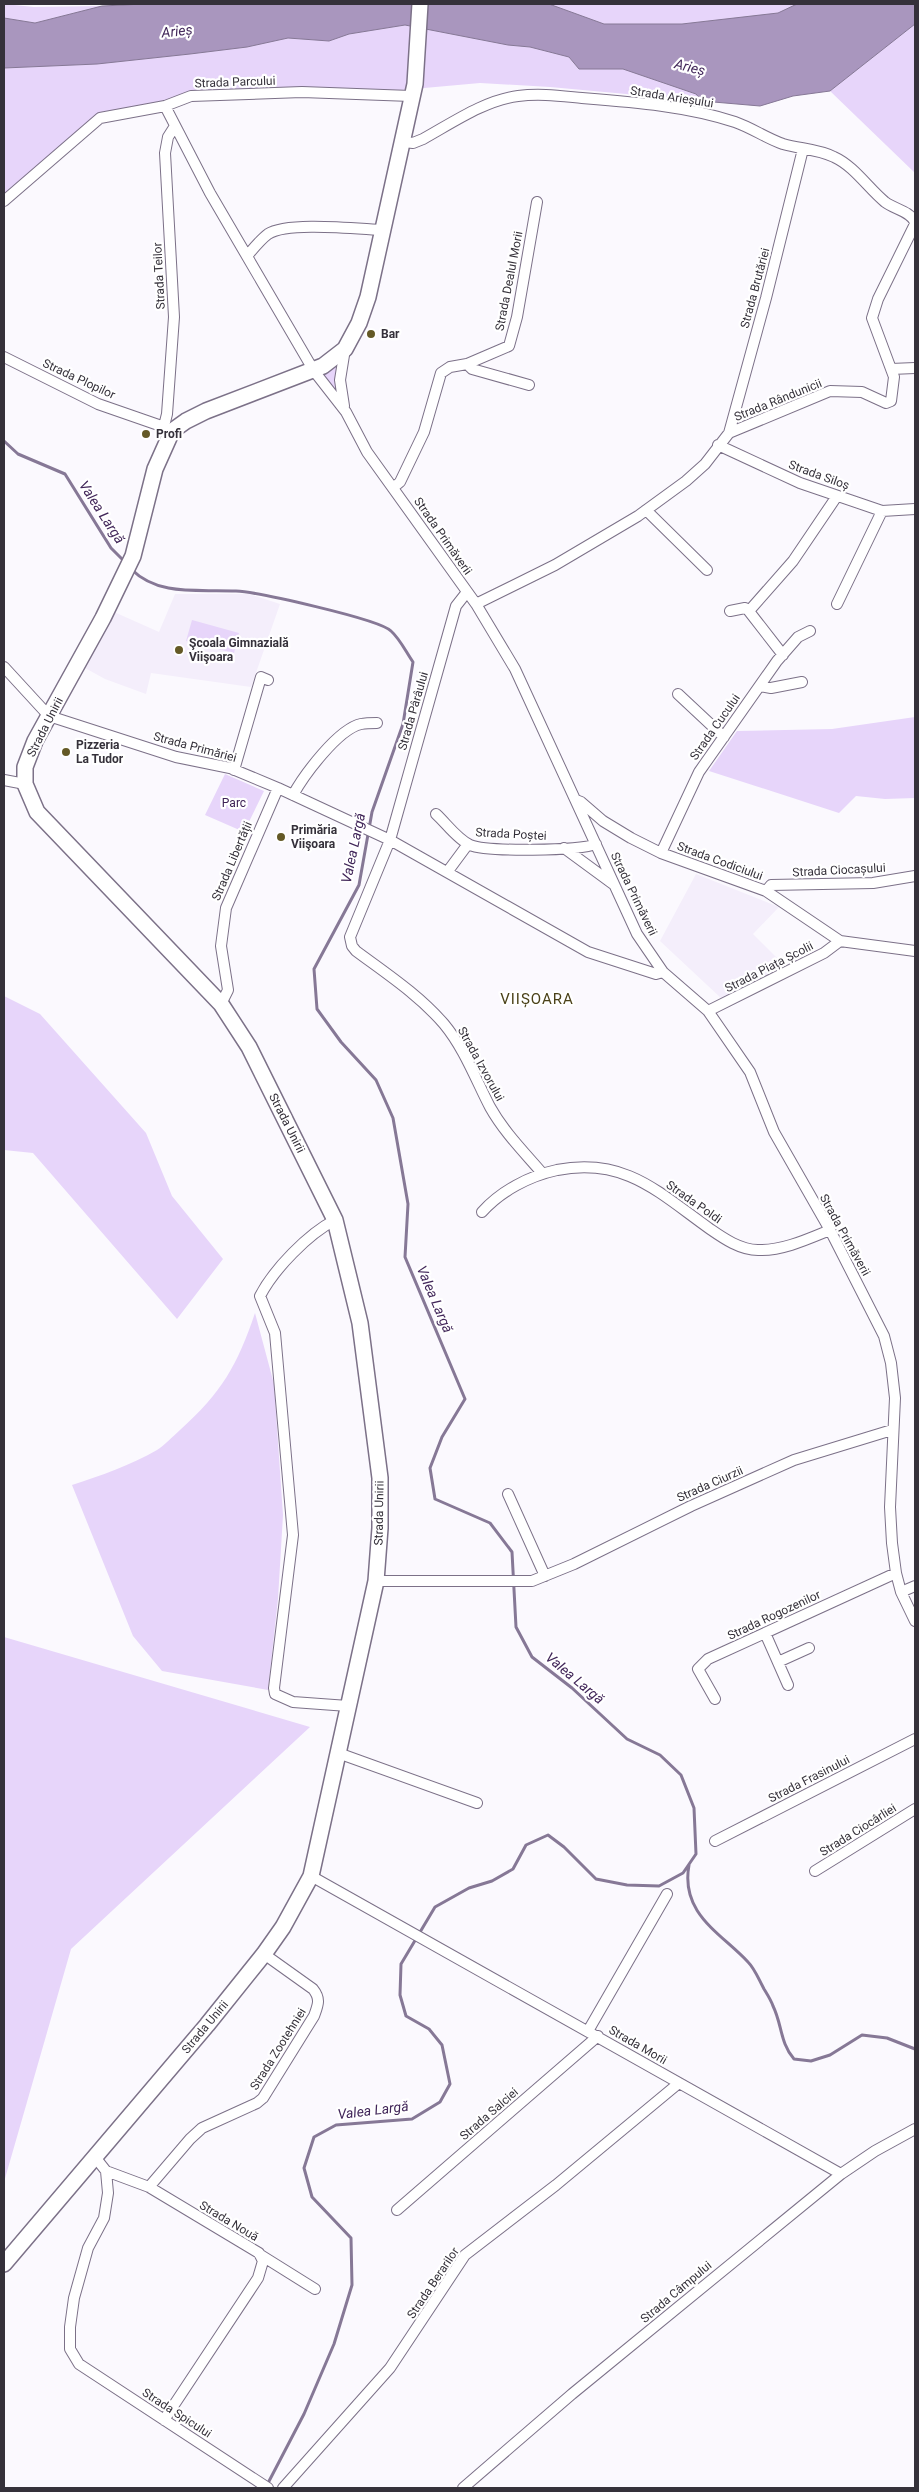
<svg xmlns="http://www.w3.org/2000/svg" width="919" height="2492" font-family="Roboto,sans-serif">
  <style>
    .built { fill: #f4eefb }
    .green { fill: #e7d5fa }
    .water { fill: #a996be; stroke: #867896 }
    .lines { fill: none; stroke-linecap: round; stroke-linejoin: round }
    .stream { stroke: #867896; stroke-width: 3 }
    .minor-casing { stroke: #7c7188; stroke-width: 12 }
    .secondary-casing { stroke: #7c7188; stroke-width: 18 }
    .minor { stroke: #fff; stroke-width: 10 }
    .secondary { stroke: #fff; stroke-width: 15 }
    .poi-dot { fill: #645926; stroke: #fff; stroke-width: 2 }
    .labels { text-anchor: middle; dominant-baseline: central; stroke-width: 4.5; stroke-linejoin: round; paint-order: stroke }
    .street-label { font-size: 12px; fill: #35313a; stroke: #fff }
    .poi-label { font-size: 12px; font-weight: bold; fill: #35313a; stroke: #fff; text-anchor: start }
    .park-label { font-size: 12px; fill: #3e2256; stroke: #fff }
    .water-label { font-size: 14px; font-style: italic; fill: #412659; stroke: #fff }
    .quarter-label { font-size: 15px; letter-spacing: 1px; fill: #4a4118; stroke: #fff }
  </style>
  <rect width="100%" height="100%" fill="#fbf9fe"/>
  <path class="built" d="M 175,594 L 249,594 L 280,604 L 251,687 L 151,673 L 146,694 L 105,679 L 85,668 L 114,612 L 159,632 Z
    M 696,874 L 779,907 L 753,934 L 785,966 L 722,999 L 660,941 Z"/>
  <path class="green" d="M 4,4 L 34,7 L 102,6 L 35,23 L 4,18 Z
    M 549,4 L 797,4 L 778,13 L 682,24 L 604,24 Z
    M 915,24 L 915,173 L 830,91 Z
    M 405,25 L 508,45 L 530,47 L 569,57 L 579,69 L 623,69 L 696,94 L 702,101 L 550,87 L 480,83 L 402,90 L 195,97 L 102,119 L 4,203 L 4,68 L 97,64 L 190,54 L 247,47 L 288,38 L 329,41 L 349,34 Z
    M 339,360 L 335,377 L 339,397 L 319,374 Z
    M 192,620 L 239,633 L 234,653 L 186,641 Z
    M 915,717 L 915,798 L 885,799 L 856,796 L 839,813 L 709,771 L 737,731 L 832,729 Z
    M 225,774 L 264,791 L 244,832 L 205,815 Z
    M 4,996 L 40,1014 L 146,1133 L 172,1196 L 223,1259 L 177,1319 L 33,1153 L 4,1150 Z
    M 255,1313 L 274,1384 L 283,1515 L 278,1599 L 268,1690 L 162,1671 L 133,1636 L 72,1485 C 100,1476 131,1465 157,1450 C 165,1445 172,1437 180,1430 C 222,1392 237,1366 255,1313 Z
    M 4,1637 L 310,1727 L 71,1949 L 4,2182 Z"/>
  <path class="water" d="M 144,4 L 549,4 L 604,24 L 682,24 L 778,13 L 797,4 L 915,4 L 915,24 L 830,91 L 793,96 L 760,106 L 702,101 L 696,94 L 623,69 L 579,69 L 569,57 L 530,47 L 508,45 L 405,25 L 349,34 L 329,41 L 288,38 L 247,47 L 190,54 L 97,64 L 4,68 L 4,18 L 35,23 L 102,6 Z"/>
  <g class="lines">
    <path class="stream" d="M 4,441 L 18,454 L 65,474 L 111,548 L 125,562
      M 131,569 C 159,597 199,589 236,591 C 257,592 379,619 391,631 C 400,639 406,652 413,662 L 403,724 L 372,812 L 359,885 L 314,969 L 317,1009 L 341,1042 L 376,1080 L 393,1118 L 408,1204 L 405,1257 L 465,1399 L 442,1437 L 430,1468 L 435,1499 L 490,1523 L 512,1552 L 516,1627 L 532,1657 L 572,1688 L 627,1739 L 660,1755 L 681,1775 L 694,1808 L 696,1854 L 683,1873 L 659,1886 L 627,1885 L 596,1879 L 564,1847 L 548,1835 L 526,1845 L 513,1869 L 492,1881 L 469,1888 L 435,1907 L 401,1964 L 400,1995 L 406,2016 L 429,2029 L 442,2045 L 450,2084 L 440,2102 L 412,2119 L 336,2125 L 314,2137 L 304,2168 L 312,2197 L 351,2238 L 352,2285 L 334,2344 L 304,2414 L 267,2485
      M 689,1865 C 680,1914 721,1933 748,1962 C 755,1969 759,1980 764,1989 C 767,1994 771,2000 773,2006 C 782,2024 780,2043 794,2059 L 811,2061 L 830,2055 L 862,2035 L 887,2038 L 915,2049"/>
    <g class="minor-casing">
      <path id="minor" d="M 165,106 L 210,193 L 314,371 L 346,412 L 367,452 L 476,604 L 515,669 L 637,934 L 663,972 L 708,1011 L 750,1072 L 774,1132 L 830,1230 L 884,1336 L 891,1363 L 895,1398 L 890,1507 L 892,1543 L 896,1573 L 901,1592 L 915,1621
        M 404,142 L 413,143 L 423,139 C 452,123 485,100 518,96 C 540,93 561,96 582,98 C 633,102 687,106 735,122 C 752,128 766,138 783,144 C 800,149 818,149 834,157 C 854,166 868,188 885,202 C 894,209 910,211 915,222
        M 4,201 L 100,118 L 165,106 L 191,96 L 302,92 L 411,96
        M 247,256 C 253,249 260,240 268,234 C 287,221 359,229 384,230
        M 4,357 L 98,404 L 170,429
        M 467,364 L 472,369 L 529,385
        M 891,369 L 915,368
        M 344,406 L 340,380 L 345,349
        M 164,426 L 167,414 L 174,317 L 165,153 L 168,137 L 175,126
        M 729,433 L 766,298 L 803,149
        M 718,445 L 800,483 L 882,511 L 915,509
        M 394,487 L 400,482 L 424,432 L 441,373 L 450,367 L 467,364 L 509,346 L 517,317 L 537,202
        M 646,510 L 707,570
        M 467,592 L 456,606 L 390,840 L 350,937 L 352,946 L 356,951 C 387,974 419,995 444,1024 C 464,1048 476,1080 490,1107 C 504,1132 524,1152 542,1173
        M 476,604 L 555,565 L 638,516 L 686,481 L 705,464 L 729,433 L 830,391 L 862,392 L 886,403 L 891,401 L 894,377 L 872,318 L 878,299 L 915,224
        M 837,604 L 882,511
        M 730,611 L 745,608 L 748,610 L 783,655
        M 749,611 L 793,561 L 837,496
        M 4,667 L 49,716 L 176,757 L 230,768 L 278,788 L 390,840 L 588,952 L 656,974 L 663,972
        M 760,686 L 771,688 L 802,682
        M 678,694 L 724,737
        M 234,770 L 261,677 L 268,680
        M 4,780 L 25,784
        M 293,795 C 304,775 338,729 361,724 C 366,723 372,723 377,723
        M 576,800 L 581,802 L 603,821 L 631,838 L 661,853 L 766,891 L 840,941 L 915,951
        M 436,814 C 446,823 457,839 470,845 C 486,852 579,851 596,844
        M 564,848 L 613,884
        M 661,853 L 699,772 L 777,661 L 798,637 L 810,631
        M 448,871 L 468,844
        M 766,891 L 771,885 L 873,883 L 915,876
        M 221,1004 L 228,990 L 221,946 L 226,908 L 278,788
        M 708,1011 L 824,953 L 840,941
        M 482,1212 C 501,1191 529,1176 557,1170 C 625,1157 658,1192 710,1229 C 723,1238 740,1250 758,1250 C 782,1251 808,1239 830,1230
        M 335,1220 C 308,1234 274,1269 260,1296 L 275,1333 L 293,1535 L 274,1688 L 275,1694 L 293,1702 L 348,1706
        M 508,1494 L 545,1576
        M 376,1581 L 532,1581 L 574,1564 L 691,1506 L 794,1460 L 892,1430
        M 901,1592 L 915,1586
        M 765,1633 L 788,1685
        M 778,1662 L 809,1648
        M 715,1699 L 698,1669 L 708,1659 L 896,1573
        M 338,1753 L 477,1803
        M 715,1841 L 915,1739
        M 815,1871 L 915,1809
        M 311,1876 L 841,2174
        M 588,2031 L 667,1894
        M 95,2157 L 106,2171 L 149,2187 L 259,2253 L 263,2261 L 258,2278 L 164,2420
        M 106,2171 L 108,2193 L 104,2218 L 88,2248 L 74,2298 L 70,2327 L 70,2349 L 79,2364 L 268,2488
        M 149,2187 L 190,2139 L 202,2128 L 257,2103 L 263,2098 L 314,2016 C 318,2005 321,1999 313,1989 L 264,1954
        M 397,2210 L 598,2036
        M 259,2254 L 315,2289
        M 283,2488 L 390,2368 L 465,2255 L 556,2185 L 679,2083
        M 463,2488 L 572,2394 L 841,2174 L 875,2151 L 915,2129"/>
    </g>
    <g class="secondary-casing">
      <path id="secondary" d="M 4,2264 L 207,2025 L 264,1954 L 283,1927 L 311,1876 L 376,1581 L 380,1528 L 380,1478 L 360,1323 L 335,1220 L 249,1047 L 221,1004 L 37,812 L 25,784 L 25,767 L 35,741 L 103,618 L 133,556 L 155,469 L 172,431 L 186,421 L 206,411 L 323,366 L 345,349 L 359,323 L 368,297 L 415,84 L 420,4"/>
    </g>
    <use href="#minor" class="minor"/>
    <use href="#secondary" class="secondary"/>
  </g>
  <g class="poi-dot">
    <circle cx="371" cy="334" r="5"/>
    <circle cx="146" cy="434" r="5"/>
    <circle cx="179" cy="650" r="5"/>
    <circle cx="66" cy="752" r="5"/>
    <circle cx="281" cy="837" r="5"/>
  </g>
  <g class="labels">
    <g class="street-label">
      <text transform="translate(235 82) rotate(-2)">Strada Parcului</text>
      <text transform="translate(672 97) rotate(9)">Strada Arieșului</text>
      <text transform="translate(159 276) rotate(-93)">Strada Teilor</text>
      <text transform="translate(509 281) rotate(-79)">Strada Dealul Morii</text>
      <text transform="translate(755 288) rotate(-75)">Strada Brutăriei</text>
      <text transform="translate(79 379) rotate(25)">Strada Plopilor</text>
      <text transform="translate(778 400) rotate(-22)">Strada Rândunicii</text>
      <text transform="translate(819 475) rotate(20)">Strada Siloș</text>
      <text transform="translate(443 536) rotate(55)">Strada Primăverii</text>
      <text transform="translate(413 711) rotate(-74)">Strada Pârâului</text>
      <text transform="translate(45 727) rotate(-63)">Strada Unirii</text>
      <text transform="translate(715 727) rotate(-55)">Strada Cucului</text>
      <text transform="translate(195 747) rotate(15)">Strada Primăriei</text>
      <text transform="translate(511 834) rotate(3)">Strada Poștei</text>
      <text transform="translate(232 861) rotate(-67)">Strada Libertății</text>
      <text transform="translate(720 861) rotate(20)">Strada Codiciului</text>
      <text transform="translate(839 870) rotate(-3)">Strada Ciocașului</text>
      <text transform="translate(634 894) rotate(64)">Strada Primăverii</text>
      <text transform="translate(769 967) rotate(-27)">Strada Piața Școlii</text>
      <text transform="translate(481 1064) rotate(61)">Strada Izvorului</text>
      <text transform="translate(287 1123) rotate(63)">Strada Unirii</text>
      <text transform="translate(694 1202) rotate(35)">Strada Poldi</text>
      <text transform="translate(845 1235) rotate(61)">Strada Primăverii</text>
      <text transform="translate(710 1484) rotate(-24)">Strada Ciurzii</text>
      <text transform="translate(379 1513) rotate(-89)">Strada Unirii</text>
      <text transform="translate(774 1615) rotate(-25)">Strada Rogozenilor</text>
      <text transform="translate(809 1779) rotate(-27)">Strada Frasinului</text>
      <text transform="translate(858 1830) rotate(-32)">Strada Ciocârliei</text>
      <text transform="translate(205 2027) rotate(-50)">Strada Unirii</text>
      <text transform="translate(638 2045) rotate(30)">Strada Morii</text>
      <text transform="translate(278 2049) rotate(-58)">Strada Zootehniei</text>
      <text transform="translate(489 2114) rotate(-41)">Strada Salciei</text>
      <text transform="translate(229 2221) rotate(31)">Strada Nouă</text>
      <text transform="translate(433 2283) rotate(-56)">Strada Berarilor</text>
      <text transform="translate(676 2292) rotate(-40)">Strada Câmpului</text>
      <text transform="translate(177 2413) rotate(33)">Strada Spicului</text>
    </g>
    <g class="poi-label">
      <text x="381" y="334">Bar</text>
      <text x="156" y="434">Profi</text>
      <text x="189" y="643">Şcoala Gimnazială<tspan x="189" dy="14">Viişoara</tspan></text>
      <text x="76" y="745">Pizzeria<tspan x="76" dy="14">La Tudor</tspan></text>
      <text x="291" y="830">Primăria<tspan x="291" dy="14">Viişoara</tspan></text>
    </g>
    <g class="park-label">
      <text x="234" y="803">Parc</text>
    </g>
    <g class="water-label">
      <text transform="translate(177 31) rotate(-6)">Arieș</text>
      <text transform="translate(690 67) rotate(14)">Arieș</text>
      <text transform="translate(102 512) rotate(57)">Valea Largă</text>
      <text transform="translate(353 848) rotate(-78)">Valea Largă</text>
      <text transform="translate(435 1299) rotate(67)">Valea Largă</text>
      <text transform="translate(575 1678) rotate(40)">Valea Largă</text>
      <text transform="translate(373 2110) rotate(-7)">Valea Largă</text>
    </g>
    <g class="quarter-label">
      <text x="537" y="999">VIIȘOARA</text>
    </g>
  </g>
  <rect width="919" height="2492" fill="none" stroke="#35313a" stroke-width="10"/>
</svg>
